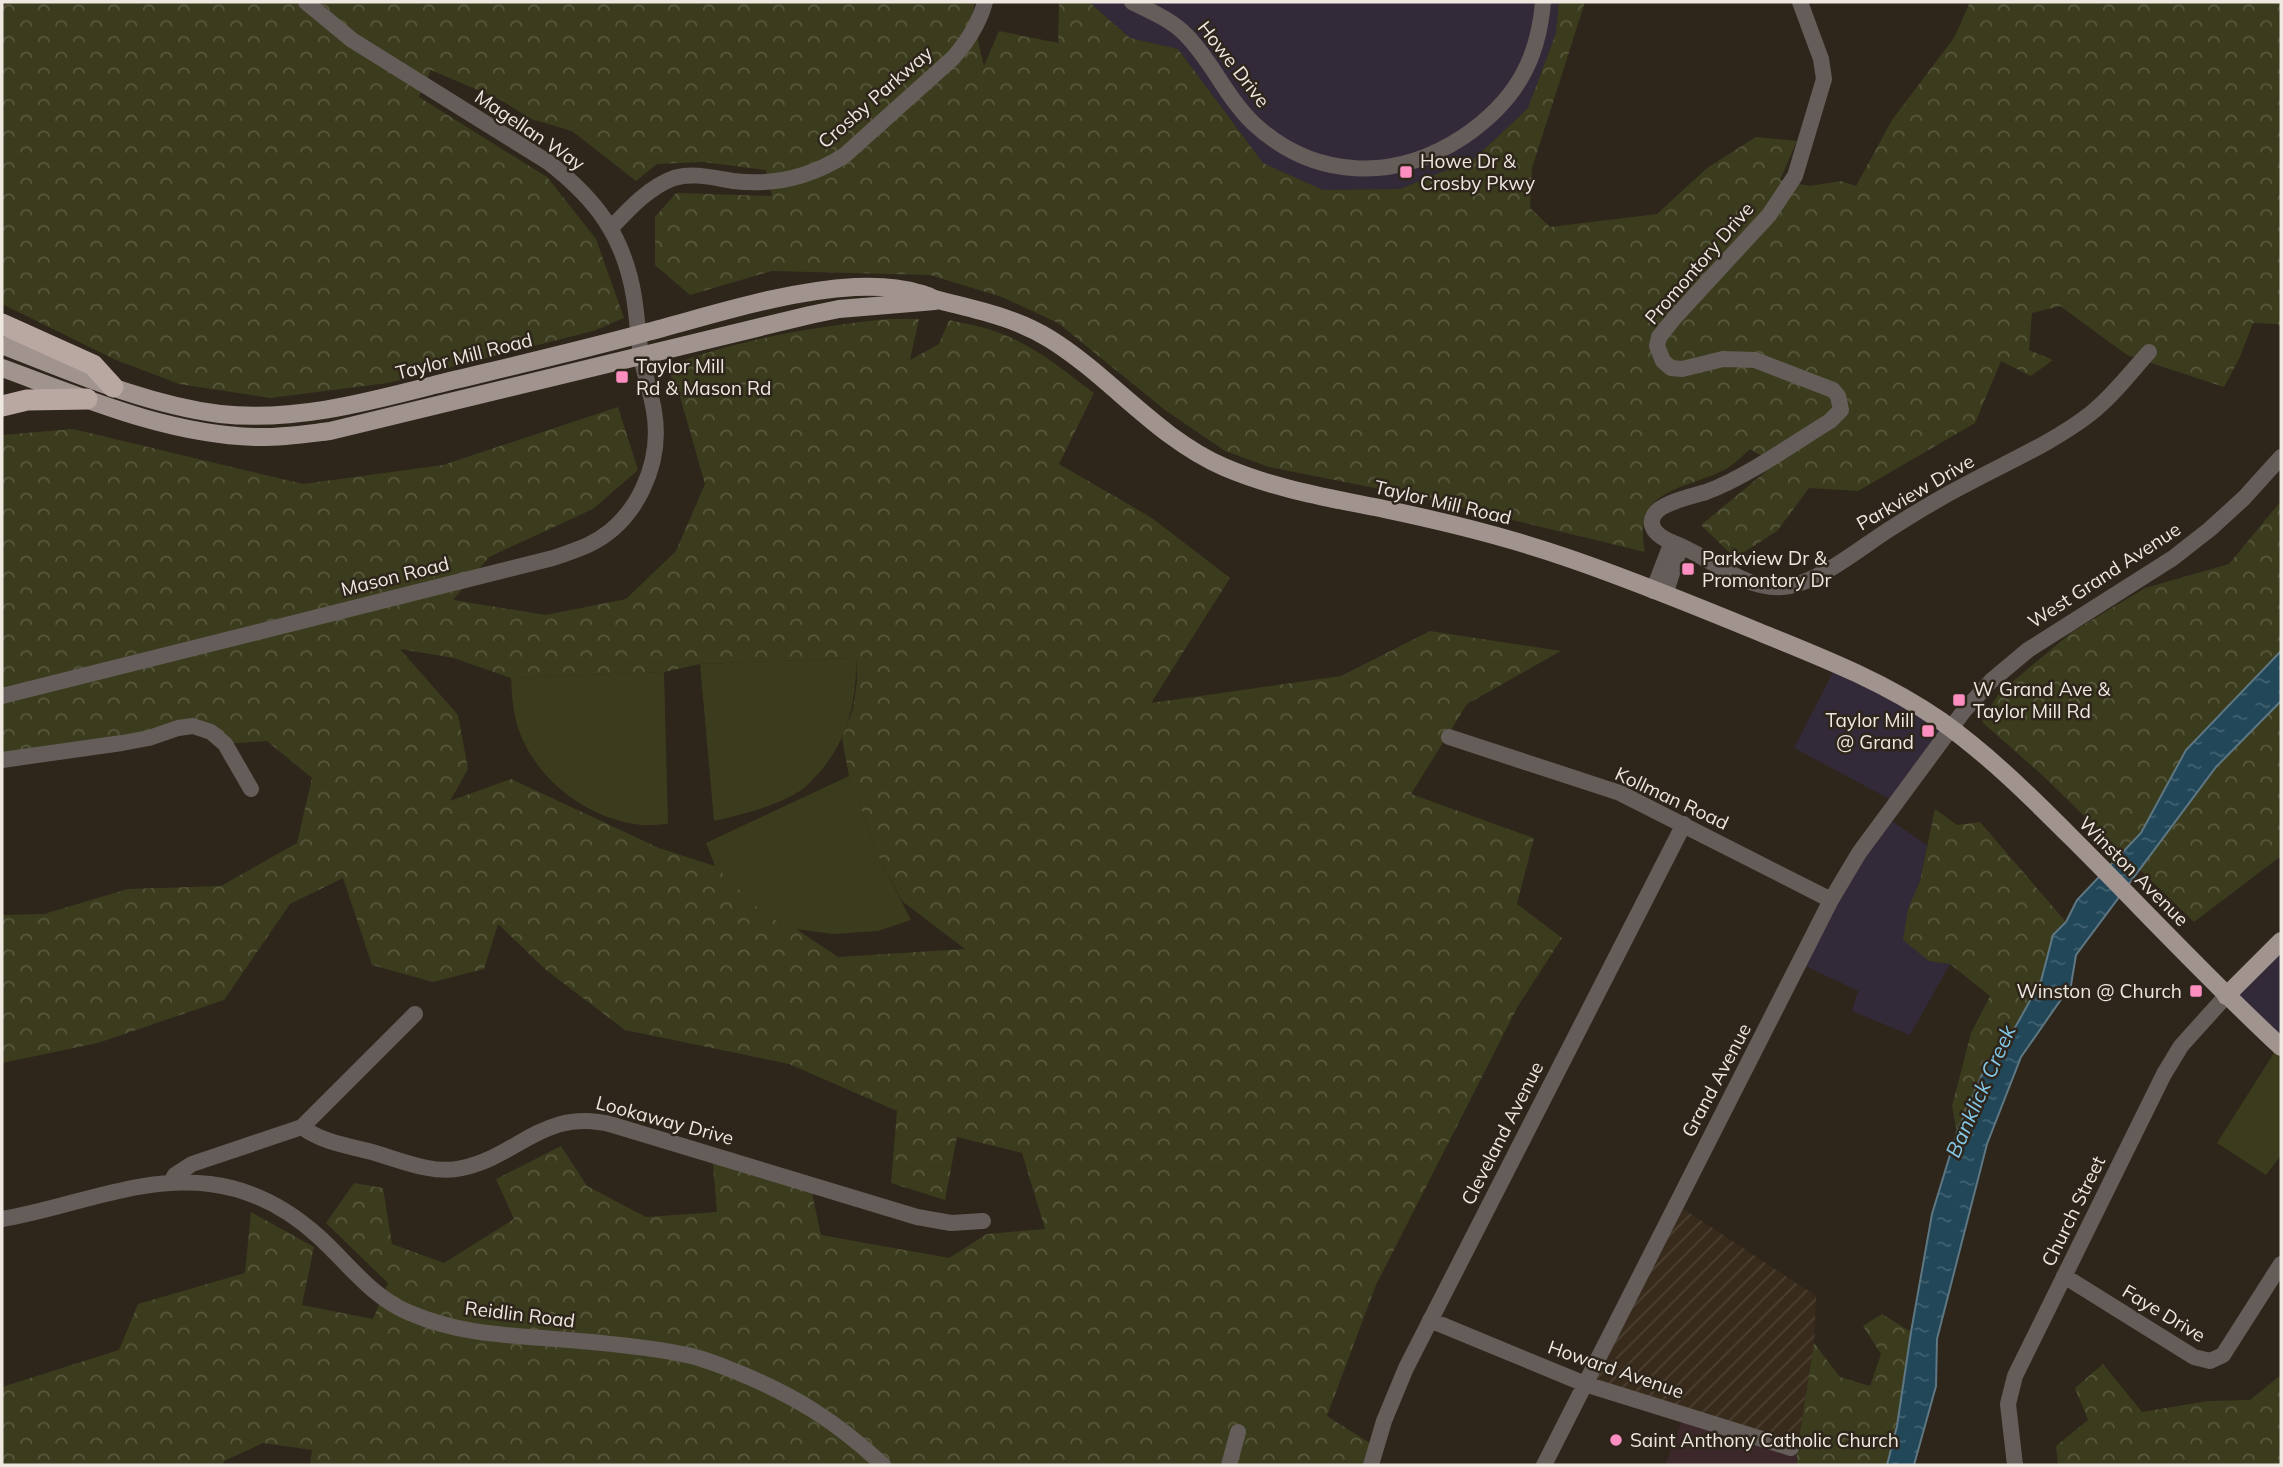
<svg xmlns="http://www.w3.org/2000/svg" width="2283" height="1467" font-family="Mulish,sans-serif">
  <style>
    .commercial { fill: #332a39 }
    .industrial { fill: url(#industrial-furrows) }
    .education { fill: #3c282a }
    .green { fill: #3b3c1d }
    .forest { fill: url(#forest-crowns); fill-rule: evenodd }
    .water { fill: url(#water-ripples); stroke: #5e7782; stroke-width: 2 }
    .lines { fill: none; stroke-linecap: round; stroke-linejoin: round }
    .minor { stroke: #645d5a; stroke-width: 16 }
    .major { stroke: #a1938e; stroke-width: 18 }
    .highway { stroke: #b9a8a2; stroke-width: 21 }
    .poi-dot { fill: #fd8ec0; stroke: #2e251b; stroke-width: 2.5 }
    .labels { text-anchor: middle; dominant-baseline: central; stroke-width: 5; stroke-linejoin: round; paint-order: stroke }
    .street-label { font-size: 19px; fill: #eee8e1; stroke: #2e251b }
    .poi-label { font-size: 19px; fill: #eee8e1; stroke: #2e251b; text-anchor: start }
    .water-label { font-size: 21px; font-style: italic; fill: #84c8e8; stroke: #2e251b }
  </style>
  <defs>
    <pattern id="industrial-furrows" width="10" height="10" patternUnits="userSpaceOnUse" patternTransform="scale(1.75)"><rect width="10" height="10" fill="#382b1c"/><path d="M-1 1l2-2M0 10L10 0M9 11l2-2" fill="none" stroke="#4b4032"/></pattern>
    <pattern id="forest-crowns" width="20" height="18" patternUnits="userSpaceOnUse" patternTransform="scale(1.75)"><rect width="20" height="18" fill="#3b3c1d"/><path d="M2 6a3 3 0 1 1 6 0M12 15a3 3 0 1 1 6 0" fill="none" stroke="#58583e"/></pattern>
    <pattern id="water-ripples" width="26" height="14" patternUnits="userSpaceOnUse" patternTransform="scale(1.75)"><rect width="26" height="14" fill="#214759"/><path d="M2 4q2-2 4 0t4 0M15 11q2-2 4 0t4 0" fill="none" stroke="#426271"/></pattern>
  </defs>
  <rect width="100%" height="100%" fill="#2e251b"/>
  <path class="commercial" d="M 1089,2 L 1559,2 L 1556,33 L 1528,108 L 1474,159 L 1400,189 L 1323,190 L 1263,163 L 1178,49 L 1130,38 Z
    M 1837,664 L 1952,730 L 1897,803 L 1794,748 Z
    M 1886,817 L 1927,845 L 1920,881 L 1908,909 L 1929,961 L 1950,964 L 1910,1035 L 1852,1011 L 1858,991 L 1799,963 Z
    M 2281,941 L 2281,1047 L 2226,996 Z"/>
  <path class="industrial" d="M 1676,1204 L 1816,1296 L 1814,1343 L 1797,1452 L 1585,1384 Z"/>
  <path class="education" d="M 1684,1415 L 1797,1452 L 1797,1465 L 1665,1465 Z"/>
  <path class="green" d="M 856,658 C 857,702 847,744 816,776 C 811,781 806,787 800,791 C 773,807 745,814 714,821 L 700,664 Z
    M 664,672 L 668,824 C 660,824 650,826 641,825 C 590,819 541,784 521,736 C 513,717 512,698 511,678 Z
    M 849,776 L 878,855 L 911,920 L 878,931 L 833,934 L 796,929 L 766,916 L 734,887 L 715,866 L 706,843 Z
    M 2279,1045 L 2281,1047 L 2281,1155 L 2266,1175 L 2217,1143 Z"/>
  <path class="forest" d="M 2,2 L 975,2 L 972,15 L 984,66 L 999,31 L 1058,43 L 1059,2 L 1089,2 L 1130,38 L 1178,49 L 1263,163 L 1323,190 L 1400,189 L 1474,159 L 1528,108 L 1556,33 L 1559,2 L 1585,2 L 1532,168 L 1530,208 L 1550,227 L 1657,214 L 1707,168 L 1756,137 L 1797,141 L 1780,180 L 1810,186 L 1841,181 L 1856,186 L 1892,120 L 1954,38 L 1970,2 L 2281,2 L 2281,328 L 2278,324 L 2253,323 L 2240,357 L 2224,387 L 2127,355 L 2060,306 L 2032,313 L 2029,350 L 2053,360 L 2031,376 L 2001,361 L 1975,423 L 1858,491 L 1809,488 L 1777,531 L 1735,558 L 1701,525 L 1775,464 L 1750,449 C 1742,456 1734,465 1724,470 C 1682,491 1632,488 1645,552 L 1405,494 L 1269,467 L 1225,451 L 1165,410 L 1058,323 L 1002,297 L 930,275 L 772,271 L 690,295 L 655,265 L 655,217 L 676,193 L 772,196 L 766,170 L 703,162 L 657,164 L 636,181 L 572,131 L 531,119 L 501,100 L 431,70 L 419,97 L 547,177 L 596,239 L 624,318 L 593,331 L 388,383 L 270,398 L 179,384 L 116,360 L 2,304 Z
    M 890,319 L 919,319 L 910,360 L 939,344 L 949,320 C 965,324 982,326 997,332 C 1034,345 1063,370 1094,393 L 1059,464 L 1152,518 L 1230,578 L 1151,703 L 1341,676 L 1430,631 L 1561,651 L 1467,704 L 1411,794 L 1534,838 L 1517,904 L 1562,938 L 1518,1006 L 1376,1285 L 1327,1416 L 1376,1447 L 1371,1465 L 310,1465 L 312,1450 L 263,1443 L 224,1461 L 223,1465 L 2,1465 L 2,1387 L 119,1350 L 138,1304 L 245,1273 L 251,1212 L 314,1247 L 302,1305 L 373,1319 L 388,1283 L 326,1223 L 354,1183 L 383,1188 L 392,1244 L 444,1263 L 514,1219 L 496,1179 L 561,1146 L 587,1186 L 646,1217 L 717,1212 L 712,1155 L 810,1184 L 821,1235 L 949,1258 L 987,1234 L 1045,1229 L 1022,1153 L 957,1137 L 945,1200 L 891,1183 L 897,1111 L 789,1064 L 625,1030 L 546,970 L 498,924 L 484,969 L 433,982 L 372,965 L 343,878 L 290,904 L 224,1000 L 98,1043 L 2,1063 L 2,915 L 44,914 L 128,889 L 221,886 L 297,843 L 312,778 L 267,741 L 225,744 L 203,728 L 2,760 L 2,435 L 73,429 L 303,484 L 443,465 L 618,407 L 638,470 L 593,509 L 489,557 L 453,600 L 546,615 L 626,599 L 676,551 L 705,484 L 677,386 L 665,367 C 736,340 814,326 890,319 ZM 400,649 L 454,658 L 511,678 L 664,672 L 700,664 L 856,658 L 857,681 L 853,709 L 842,738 L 849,776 L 878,855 L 902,901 L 965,949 L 838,957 L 796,929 L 766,916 L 715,866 L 659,848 L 511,779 L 450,801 L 468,769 L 458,715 Z
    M 2281,501 L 2281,856 L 2194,922 L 2041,774 L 1982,722 L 1999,693 L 2072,632 L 2145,588 L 2229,564 Z
    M 1935,809 L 1957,825 L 1980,822 L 2066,922 L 2053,935 L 2041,981 L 2012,1033 L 1985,1068 L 1957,1132 L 1952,1106 L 1971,1033 L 1990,996 L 1950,964 L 1929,961 L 1903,940 L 1908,909 L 1920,881 Z
    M 1882,1314 L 1911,1332 L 1897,1426 L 1887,1465 L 1797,1465 L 1797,1452 L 1814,1343 L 1840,1377 L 1870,1386 L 1881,1354 L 1863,1326 Z
    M 2103,1364 L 2142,1412 L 2208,1401 L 2250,1400 L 2281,1375 L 2281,1465 L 2058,1465 L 2056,1446 L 2088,1420 L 2075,1388 Z"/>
  <path class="water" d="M 2281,651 L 2281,701 L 2216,767 L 2076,955 L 2071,985 L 2021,1057 L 1987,1144 L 1937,1339 L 1936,1386 L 1914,1465 L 1887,1465 L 1897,1426 L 1911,1332 L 1932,1214 L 1957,1132 L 1985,1068 L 2012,1033 L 2041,981 L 2053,935 L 2066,922 L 2077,900 L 2141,833 L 2186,750 Z"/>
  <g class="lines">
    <path class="minor" d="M 1132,2 C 1150,11 1172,20 1186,35 C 1212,61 1226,97 1253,123 C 1314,180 1395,182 1463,137 C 1513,103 1538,63 1543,2
      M 1800,2 L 1821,59 L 1824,79 L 1795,176 L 1769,215 L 1675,317 L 1659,337 L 1657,346 L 1663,361 L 1671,368 L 1682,369 L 1723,359 L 1755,360 L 1833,390 L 1838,396 L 1841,410 L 1830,421 C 1794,443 1745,478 1706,492 C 1693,496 1660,503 1654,515 C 1645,530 1665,540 1676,544 C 1709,557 1745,590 1782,587 C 1819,584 1862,546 1893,527 C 1915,513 1938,499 1961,487 C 2005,463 2051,444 2090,414 C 2112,397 2130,373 2149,352
      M 611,228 C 629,209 649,187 674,178 C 693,172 714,178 733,181 C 774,186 811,177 845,155 L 953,58 C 968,41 979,24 985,2
      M 1653,591 L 1672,542
      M 1665,595 L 1678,554
      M 2,696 L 553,558 C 565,554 577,550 588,545 C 637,522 663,463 654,411 C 651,392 644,374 641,355 C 638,335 637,316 634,297 C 624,236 596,199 548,162 L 352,40 L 306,2
      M 1449,737 L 1620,793 L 1831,900
      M 2,760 L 122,743 L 149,738 L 178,728 L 193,726 L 211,732 L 225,744 L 251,789
      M 302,1127 C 321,1142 349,1146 372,1152 C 400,1160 433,1175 462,1168 C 521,1155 544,1107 613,1125 L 917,1217 L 951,1223 L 983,1221
      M 171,1182 L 175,1175 L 192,1164 L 302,1127 L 415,1014
      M 2,1219 C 70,1208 139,1175 210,1184 C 251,1189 287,1208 318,1236 C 348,1263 371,1297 410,1313 C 460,1334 503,1335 555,1339 C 595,1342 643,1346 682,1354 C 701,1357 719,1365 737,1372 C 796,1396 837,1422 883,1465
      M 2064,1276 L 2194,1357 L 2210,1361 L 2223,1355 L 2281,1264
      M 1430,1320 L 1585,1384 L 1791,1448
      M 1229,1465 L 1238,1432
      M 1371,1465 L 1384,1421 L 1406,1368 L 1684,824
      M 1544,1465 L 1831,900 L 1859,853 L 1963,712 L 1991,681 L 2028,650 L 2173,558 L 2210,529 L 2244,498 L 2281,457
      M 2015,1465 L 2008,1404 L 2015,1376 L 2164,1074 L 2181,1046 L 2226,996"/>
    <path class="major" d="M 2,345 C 72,372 144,404 220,414 C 292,422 364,403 434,385 C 504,368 574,352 644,333 C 713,315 784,291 855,287 C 876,286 899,287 918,293 C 937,298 923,296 942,301 C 981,311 1016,318 1050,339 C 1111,377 1157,438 1224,467 C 1275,489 1330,498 1384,509 C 1446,522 1508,537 1568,558 C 1632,580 1696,606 1759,632 C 1821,657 1885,682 1941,721 C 1990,756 2032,798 2074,840 C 2143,909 2210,981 2281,1047
      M 2,368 C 84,398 166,434 255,437 C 280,438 305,434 330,431 L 810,315 L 839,309 L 935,301
      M 2226,996 L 2281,941"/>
    <path class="highway" d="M 2,324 L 93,365 L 113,387
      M 2,406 L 27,400 L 87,399"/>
  </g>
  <g class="poi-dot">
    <rect x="1399" y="165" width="14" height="14" rx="3.5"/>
    <rect x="615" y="370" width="14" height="14" rx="3.5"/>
    <rect x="1681" y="562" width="14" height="14" rx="3.5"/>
    <rect x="1952" y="693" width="14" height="14" rx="3.5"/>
    <rect x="1921" y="724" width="14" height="14" rx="3.5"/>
    <rect x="2189" y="984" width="14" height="14" rx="3.5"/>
    <circle cx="1616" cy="1440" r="7"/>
  </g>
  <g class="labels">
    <g class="street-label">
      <text transform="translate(1234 64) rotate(52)">Howe Drive</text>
      <text transform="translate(875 97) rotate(-41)">Crosby Parkway</text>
      <text transform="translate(530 130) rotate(34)">Magellan Way</text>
      <text transform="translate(1699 263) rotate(-49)">Promontory Drive</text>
      <text transform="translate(464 356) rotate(-14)">Taylor Mill Road</text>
      <text transform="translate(1915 492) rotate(-30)">Parkview Drive</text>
      <text transform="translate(1443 502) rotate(13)">Taylor Mill Road</text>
      <text transform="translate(2104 575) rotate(-33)">West Grand Avenue</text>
      <text transform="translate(395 576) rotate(-14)">Mason Road</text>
      <text transform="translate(1672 798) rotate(25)">Kollman Road</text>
      <text transform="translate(2134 871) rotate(45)">Winston Avenue</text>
      <text transform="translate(1716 1080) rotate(-62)">Grand Avenue</text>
      <text transform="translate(665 1120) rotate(15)">Lookaway Drive</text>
      <text transform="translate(1502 1133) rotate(-63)">Cleveland Avenue</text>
      <text transform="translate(2073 1211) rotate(-64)">Church Street</text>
      <text transform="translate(2164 1313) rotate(31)">Faye Drive</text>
      <text transform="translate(520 1314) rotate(7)">Reidlin Road</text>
      <text transform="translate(1616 1369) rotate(19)">Howard Avenue</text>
    </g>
    <g class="poi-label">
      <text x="1420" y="161">Howe Dr &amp;<tspan x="1420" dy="22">Crosby Pkwy</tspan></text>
      <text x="636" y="366">Taylor Mill<tspan x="636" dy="22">Rd &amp; Mason Rd</tspan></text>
      <text x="1702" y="558">Parkview Dr &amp;<tspan x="1702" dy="22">Promontory Dr</tspan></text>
      <text x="1973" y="689">W Grand Ave &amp;<tspan x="1973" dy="22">Taylor Mill Rd</tspan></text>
      <text x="1914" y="720" text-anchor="end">Taylor Mill<tspan x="1914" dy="22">@ Grand</tspan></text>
      <text x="2182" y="991" text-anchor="end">Winston @ Church</text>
      <text x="1630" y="1440">Saint Anthony Catholic Church</text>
    </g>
    <g class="water-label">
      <text transform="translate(1980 1091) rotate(-66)">Banklick Creek</text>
    </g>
  </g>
  <rect width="2283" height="1467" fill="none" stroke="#eee8e1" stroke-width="7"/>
</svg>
